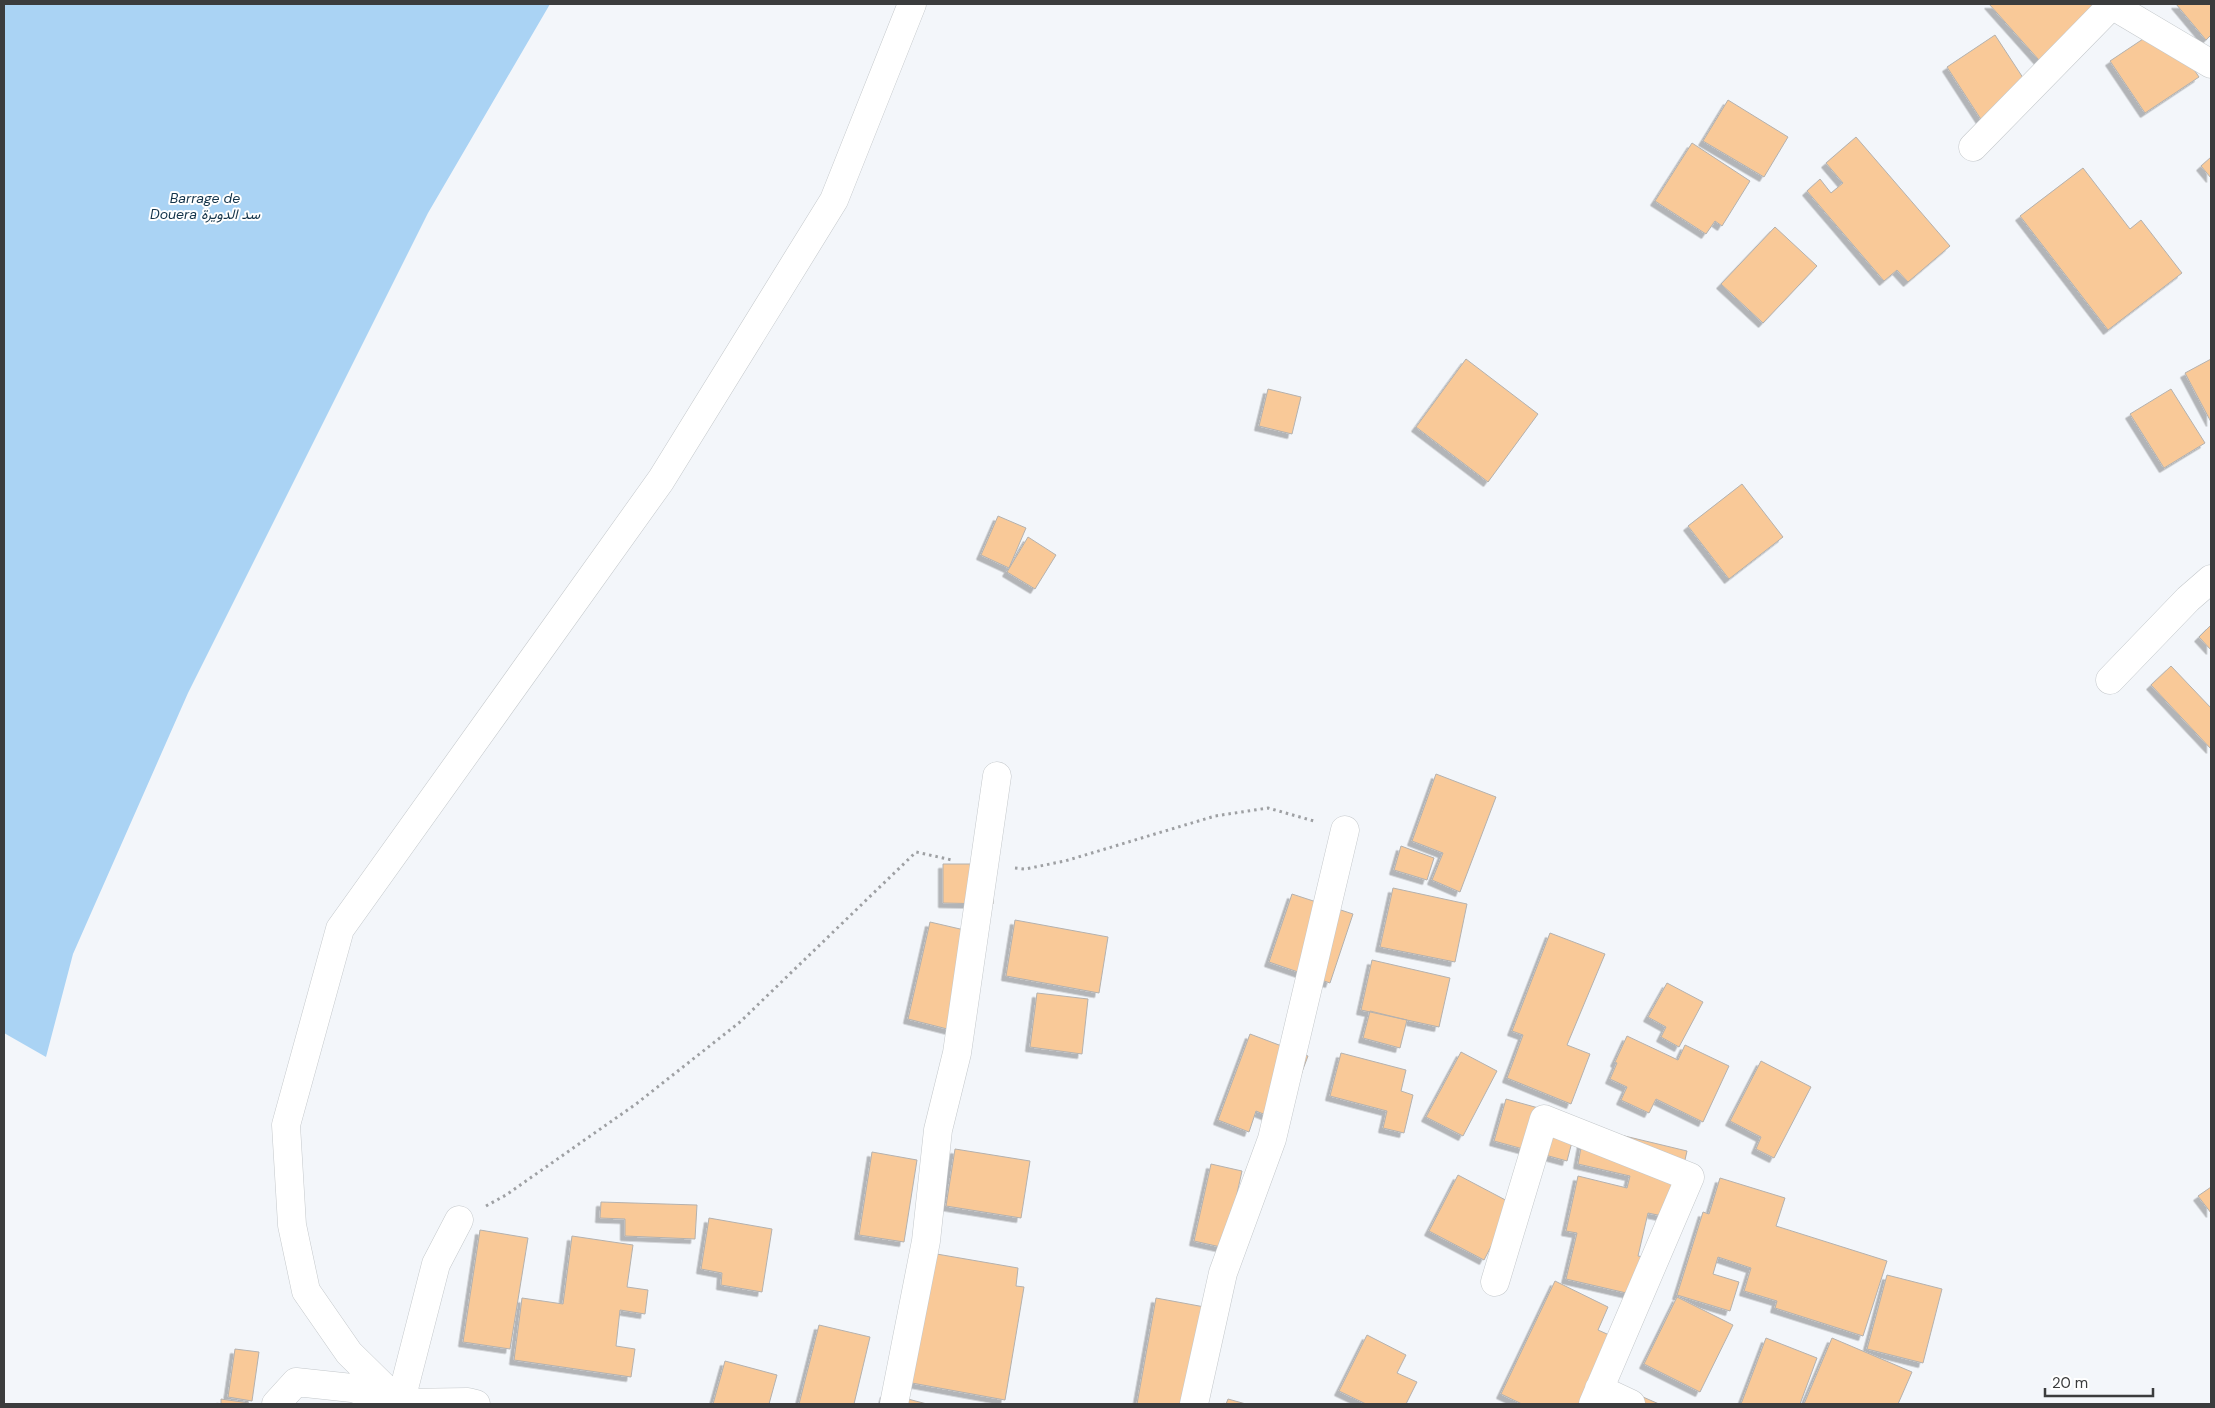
<svg xmlns="http://www.w3.org/2000/svg" width="2215" height="1408" font-family="'DM Sans',Vazirmatn,sans-serif">
  <style>
    .water { fill: #aad3f4 }
    .building { fill: #f9c998; stroke: #b4b1ae; filter: url(#shadow) }
    .lines { fill: none; stroke-linecap: round; stroke-linejoin: round }
    .minor-casing { stroke: #c4c8cb; stroke-width: 29 }
    .path { stroke: #9ea0a3; stroke-width: 3; stroke-dasharray: 2.5 4; stroke-linecap: butt }
    .minor { stroke: #fff; stroke-width: 28 }
    .labels { text-anchor: middle; dominant-baseline: central; stroke-width: 4; stroke-linejoin: round; paint-order: stroke }
    .water-label { font-size: 14px; font-style: italic; fill: #14344a; stroke: #fff }
  </style>
  <defs>
    <filter id="shadow"><feDropShadow dx="-4.5" dy="4.5" stdDeviation="0" flood-color="#0004"/></filter>
  </defs>
  <rect width="100%" height="100%" fill="#f3f6fa"/>
  <path class="water" d="M 4,4 L 550,4 L 428,213 L 188,693 L 73,954 L 46,1057 L 4,1033 Z"/>
  <path class="building" d="M 1989,4 L 2108,4 L 2047,69 Z
    M 2176,4 L 2211,4 L 2211,35 L 2206,40 Z
    M 2164,25 L 2199,77 L 2145,113 L 2110,61 Z
    M 1995,35 L 2031,90 L 1982,121 L 1947,67 Z
    M 1728,100 L 1788,137 L 1764,177 L 1703,141 Z
    M 1856,137 L 1950,246 L 1908,282 L 1897,270 L 1884,281 L 1807,191 L 1820,179 L 1831,193 L 1843,183 L 1826,163 Z
    M 1692,143 L 1750,181 L 1722,226 L 1715,221 L 1706,234 L 1655,201 Z
    M 2211,157 L 2211,178 L 2201,166 Z
    M 2083,168 L 2130,229 L 2141,220 L 2182,273 L 2108,330 L 2020,216 Z
    M 1775,227 L 1817,266 L 1763,323 L 1721,284 Z
    M 1466,359 L 1538,414 L 1488,482 L 1416,427 Z
    M 2211,359 L 2211,422 L 2185,373 Z
    M 1268,389 L 1301,397 L 1292,434 L 1259,426 Z
    M 2171,389 L 2205,443 L 2164,468 L 2130,414 Z
    M 1742,484 L 1783,537 L 1729,579 L 1688,526 Z
    M 998,516 L 1026,528 L 1009,568 L 981,555 Z
    M 1028,537 L 1056,555 L 1035,589 L 1007,572 Z
    M 2211,625 L 2211,650 L 2199,637 Z
    M 2171,666 L 2211,708 L 2211,749 L 2151,685 Z
    M 1436,774 L 1496,797 L 1460,892 L 1432,880 L 1443,853 L 1412,841 Z
    M 1401,846 L 1434,858 L 1427,880 L 1394,870 Z
    M 943,864 L 994,864 L 993,904 L 943,903 Z
    M 1393,888 L 1467,904 L 1455,962 L 1380,947 Z
    M 1292,894 L 1353,914 L 1330,983 L 1269,962 Z
    M 1015,920 L 1108,937 L 1099,993 L 1006,976 Z
    M 930,922 L 986,935 L 963,1033 L 908,1019 Z
    M 1550,933 L 1605,954 L 1567,1045 L 1590,1054 L 1571,1104 L 1507,1078 L 1523,1035 L 1512,1031 Z
    M 1372,960 L 1450,978 L 1439,1027 L 1361,1010 Z
    M 1667,983 L 1703,1002 L 1679,1047 L 1661,1037 L 1666,1027 L 1648,1017 Z
    M 1037,993 L 1088,999 L 1082,1054 L 1030,1047 Z
    M 1370,1011 L 1407,1020 L 1400,1048 L 1363,1038 Z
    M 1250,1034 L 1308,1056 L 1283,1122 L 1256,1111 L 1249,1132 L 1218,1120 Z
    M 1627,1036 L 1678,1060 L 1685,1045 L 1729,1066 L 1703,1122 L 1656,1099 L 1649,1113 L 1621,1100 L 1627,1087 L 1610,1079 L 1617,1063 L 1615,1062 Z
    M 1461,1052 L 1497,1071 L 1463,1136 L 1426,1117 Z
    M 1341,1053 L 1406,1070 L 1401,1091 L 1413,1095 L 1404,1133 L 1383,1128 L 1387,1111 L 1330,1096 Z
    M 1761,1061 L 1811,1087 L 1774,1158 L 1756,1149 L 1761,1137 L 1730,1121 Z
    M 1506,1099 L 1578,1119 L 1567,1161 L 1494,1141 Z
    M 1608,1132 L 1687,1151 L 1672,1218 L 1648,1213 L 1638,1256 L 1644,1257 L 1635,1295 L 1566,1279 L 1577,1233 L 1566,1231 L 1578,1176 L 1627,1188 L 1630,1176 L 1578,1164 L 1582,1142 Z
    M 955,1149 L 1030,1161 L 1021,1218 L 946,1206 Z
    M 872,1152 L 917,1160 L 904,1242 L 859,1235 Z
    M 1211,1164 L 1242,1171 L 1225,1248 L 1194,1241 Z
    M 1458,1175 L 1513,1204 L 1484,1260 L 1429,1231 Z
    M 1720,1178 L 1785,1198 L 1776,1226 L 1887,1261 L 1863,1336 L 1775,1308 L 1777,1301 L 1744,1291 L 1751,1268 L 1718,1257 L 1713,1274 L 1739,1282 L 1730,1311 L 1677,1295 L 1703,1212 L 1709,1214 Z
    M 2211,1187 L 2211,1213 L 2198,1196 Z
    M 601,1202 L 697,1205 L 695,1239 L 625,1236 L 625,1219 L 600,1218 Z
    M 709,1218 L 772,1229 L 762,1292 L 721,1285 L 722,1273 L 701,1269 Z
    M 480,1230 L 528,1238 L 510,1349 L 463,1342 Z
    M 572,1236 L 633,1245 L 627,1287 L 648,1290 L 645,1314 L 620,1310 L 616,1346 L 635,1349 L 631,1377 L 514,1360 L 522,1298 L 563,1304 Z
    M 925,1252 L 1018,1268 L 1016,1286 L 1024,1287 L 1005,1400 L 890,1379 Z
    M 1887,1275 L 1942,1289 L 1923,1363 L 1867,1349 Z
    M 1555,1281 L 1608,1307 L 1598,1330 L 1616,1338 L 1584,1404 L 1522,1404 L 1501,1394 Z
    M 1677,1297 L 1733,1325 L 1700,1392 L 1644,1364 Z
    M 1156,1298 L 1210,1308 L 1193,1404 L 1137,1404 Z
    M 819,1325 L 870,1337 L 854,1404 L 799,1404 Z
    M 1367,1335 L 1406,1355 L 1397,1373 L 1417,1382 L 1406,1404 L 1366,1404 L 1339,1391 Z
    M 1766,1338 L 1817,1358 L 1800,1404 L 1741,1404 Z
    M 1832,1338 L 1912,1372 L 1898,1404 L 1804,1404 Z
    M 235,1349 L 259,1352 L 252,1401 L 228,1397 Z
    M 725,1361 L 777,1375 L 769,1404 L 713,1404 Z
    M 1627,1390 L 1659,1404 L 1621,1404 Z
    M 885,1393 L 927,1404 L 882,1404 Z
    M 221,1399 L 249,1403 L 249,1404 L 221,1404 Z
    M 1228,1399 L 1246,1404 L 1226,1404 Z"/>
  <g class="lines">
    <g class="minor-casing">
      <path id="minor" d="M 2110,4 L 2211,64
        M 1973,147 L 2112,5
        M 2110,680 L 2188,599 L 2211,579
        M 1495,1282 L 1544,1119 L 1690,1177 L 1593,1404
        M 1599,1389 L 1631,1404
        M 400,1403 L 468,1402 L 476,1404
        M 276,1404 L 296,1382 L 352,1388 L 400,1403 L 349,1353 L 306,1291 L 292,1225 L 286,1125 L 340,929 L 661,480 L 834,200 L 912,4
        M 400,1404 L 436,1264 L 459,1220
        M 894,1404 L 926,1241 L 938,1130 L 957,1053 L 997,776
        M 1194,1404 L 1223,1273 L 1272,1139 L 1345,830"/>
    </g>
    <path class="path" d="M 1015,868 L 1025,869 L 1065,861 L 1215,816 L 1268,808 L 1314,821
      M 486,1206 L 506,1195 L 636,1104 L 740,1022 L 916,852 L 952,860"/>
    <use href="#minor" class="minor"/>
  </g>
  <g class="labels">
    <g class="water-label">
      <text x="205" y="198">Barrage de<tspan x="205" dy="16">Douera سد الدويرة</tspan></text>
    </g>
  </g>
  <rect width="2215" height="1408" fill="none" stroke="#3b3c3d" stroke-width="10"/>
  <path d="M2045 1388v8h108v-8" fill="none" stroke="#3b3c3d" stroke-width="2.5"/>
  <text x="2052" y="1388" font-size="15" fill="#3b3c3d" stroke="#ffffff" stroke-width="4" paint-order="stroke">20 m</text>
</svg>
